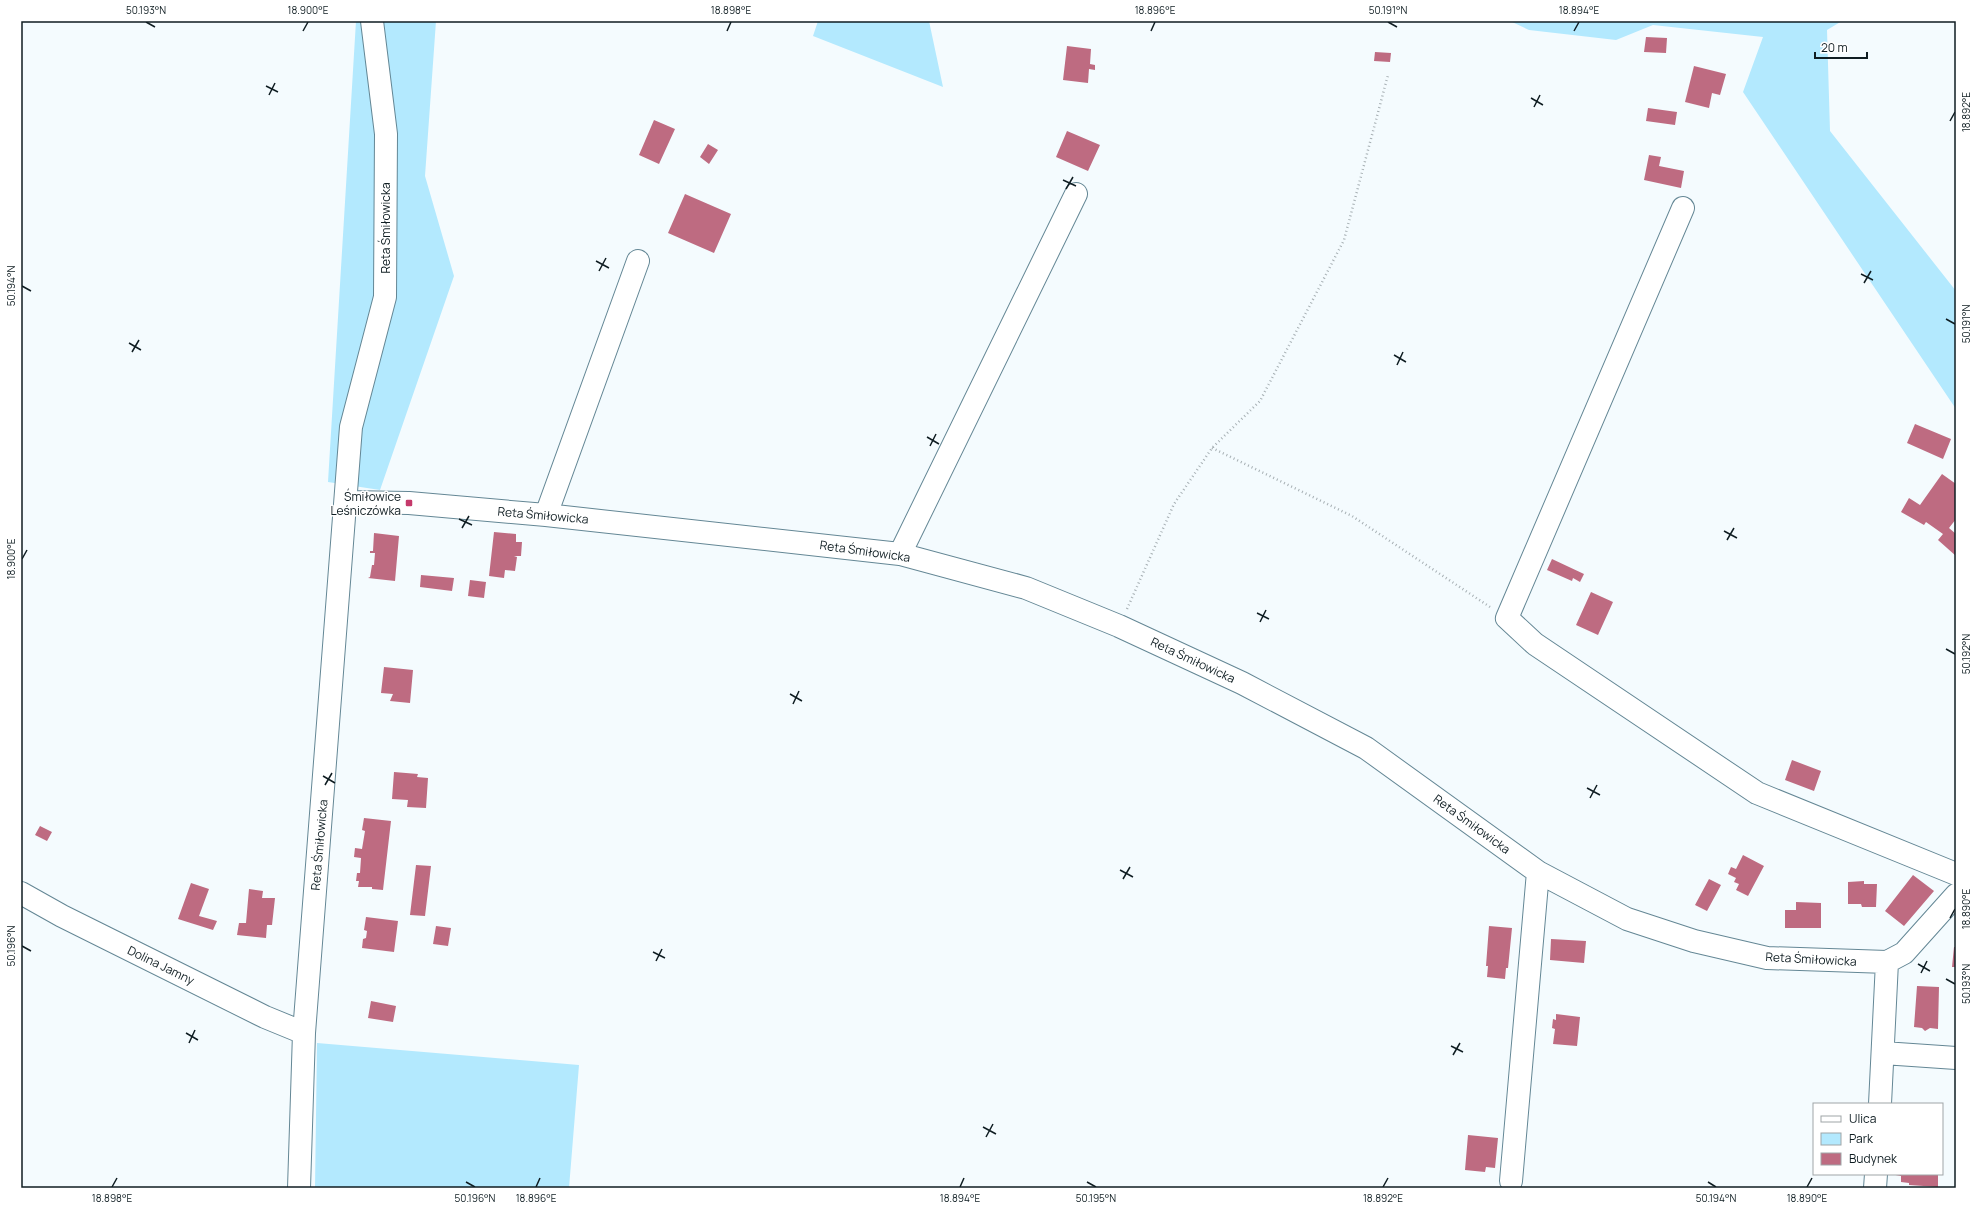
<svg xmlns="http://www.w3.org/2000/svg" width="1977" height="1209" font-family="Manrope,sans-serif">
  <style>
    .green { fill: #b3e9fe }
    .building { fill: #be6b81 }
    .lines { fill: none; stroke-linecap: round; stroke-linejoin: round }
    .minor-casing { stroke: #648795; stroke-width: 24 }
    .path { stroke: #a7b0b4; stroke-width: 2.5; stroke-dasharray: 1 3; stroke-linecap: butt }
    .minor { stroke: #fff; stroke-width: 22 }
    .ticks { fill: none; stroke: #0f1d22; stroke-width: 1.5 }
    .poi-dot { fill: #c5396b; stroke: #fff; stroke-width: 1.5 }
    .labels { text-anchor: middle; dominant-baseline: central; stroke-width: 3; stroke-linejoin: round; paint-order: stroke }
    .street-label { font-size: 12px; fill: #0f1d22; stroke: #fff }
    .poi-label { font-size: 12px; fill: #0f1d22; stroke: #fff; text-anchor: end }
    .neatline { fill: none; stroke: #0f1d22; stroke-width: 1.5 }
    .ticks-label { font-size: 10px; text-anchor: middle; fill: #0f1d22 }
  </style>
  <rect width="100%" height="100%" fill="#f4fbfe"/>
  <path class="green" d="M 356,21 L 436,21 L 425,176 L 454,276 L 380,490 L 328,482 Z
    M 818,21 L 929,21 L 943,87 L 813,36 Z
    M 1510,21 L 1842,21 L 1827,30 L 1830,131 L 1956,291 L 1956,409 L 1743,92 L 1763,37 L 1653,25 L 1616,40 L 1529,30 Z
    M 317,1043 L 579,1065 L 569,1188 L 315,1188 Z"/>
  <path class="building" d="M 1646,37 L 1667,38 L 1666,53 L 1644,52 Z
    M 1067,46 L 1091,49 L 1090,64 L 1095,65 L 1095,70 L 1089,69 L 1088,83 L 1063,80 Z
    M 1375,52 L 1391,53 L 1390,62 L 1374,61 Z
    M 1694,66 L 1726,74 L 1720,95 L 1712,93 L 1709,108 L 1685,102 Z
    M 1648,108 L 1677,112 L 1675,125 L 1646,121 Z
    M 654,120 L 675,129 L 659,164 L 639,155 Z
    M 1067,131 L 1100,145 L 1088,171 L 1056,157 Z
    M 708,144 L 718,150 L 709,164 L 700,157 Z
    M 1649,155 L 1661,157 L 1659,166 L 1684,171 L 1681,188 L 1644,180 Z
    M 685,194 L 731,214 L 714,253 L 668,233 Z
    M 1915,424 L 1951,439 L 1943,459 L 1907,443 Z
    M 1942,474 L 1956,484 L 1956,519 L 1949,528 L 1956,534 L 1956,556 L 1938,540 L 1943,534 L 1926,522 L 1924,525 L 1901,512 L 1909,498 L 1920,505 Z
    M 494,532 L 516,534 L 516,542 L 522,542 L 521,556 L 514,556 L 517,557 L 515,571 L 505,570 L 504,578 L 489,576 Z
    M 374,533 L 399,536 L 395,581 L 368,578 L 370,577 L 372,565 L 374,565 L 375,553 L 370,553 L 370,551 L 373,551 Z
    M 1552,559 L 1584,574 L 1580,582 L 1573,578 L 1572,581 L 1547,570 Z
    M 421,575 L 454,578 L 452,591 L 420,587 Z
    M 470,580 L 486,582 L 484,598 L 468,596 Z
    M 1591,592 L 1613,602 L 1598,635 L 1576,625 Z
    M 384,667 L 413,670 L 410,703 L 390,701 L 393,694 L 381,693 Z
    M 1792,760 L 1821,771 L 1814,791 L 1785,780 Z
    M 394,772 L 418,774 L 417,777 L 428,778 L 426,808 L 407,807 L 408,800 L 392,799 Z
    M 364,818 L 391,821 L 383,890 L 372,889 L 372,887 L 358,887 L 359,881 L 356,881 L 357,873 L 360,873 L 361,858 L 354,857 L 355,848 L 362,849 L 365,831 L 362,830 Z
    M 40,826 L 52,832 L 47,841 L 35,835 Z
    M 1743,855 L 1764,866 L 1748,896 L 1736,890 L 1739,884 L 1734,882 L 1736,878 L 1728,874 L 1731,867 L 1736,869 Z
    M 416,865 L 431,866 L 425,916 L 410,915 Z
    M 1913,875 L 1934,891 L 1904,926 L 1885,911 Z
    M 1709,879 L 1721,885 L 1707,911 L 1695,905 Z
    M 1864,881 L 1864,884 L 1877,884 L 1876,907 L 1862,907 L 1861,904 L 1848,904 L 1848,882 Z
    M 191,883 L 209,889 L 199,916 L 217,921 L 213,930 L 178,919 Z
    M 249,889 L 263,891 L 262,898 L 275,898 L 272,925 L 267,925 L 266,938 L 237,935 L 239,923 L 246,923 Z
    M 1796,902 L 1821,903 L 1821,928 L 1785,928 L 1785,910 L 1796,910 Z
    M 366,917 L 398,921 L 394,952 L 362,948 L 363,939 L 366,938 L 367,931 L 364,930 Z
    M 436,926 L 451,928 L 448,946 L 433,944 Z
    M 1489,926 L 1512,928 L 1508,968 L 1506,968 L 1505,979 L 1487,977 L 1488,966 L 1486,966 Z
    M 1551,939 L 1586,941 L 1584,963 L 1550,960 Z
    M 1954,947 L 1956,947 L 1956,967 L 1952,967 Z
    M 1917,986 L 1939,987 L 1938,1029 L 1930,1028 L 1925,1031 L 1922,1028 L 1914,1027 Z
    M 371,1001 L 396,1006 L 393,1022 L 368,1018 Z
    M 1556,1014 L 1580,1017 L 1577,1046 L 1553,1044 L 1555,1029 L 1552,1028 L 1553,1019 L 1556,1020 Z
    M 1468,1135 L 1498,1138 L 1495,1168 L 1486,1167 L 1485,1172 L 1465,1170 Z
    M 1890,1174 L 1938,1174 L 1938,1187 L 1909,1185 L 1909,1183 L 1901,1182 L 1901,1176 Z"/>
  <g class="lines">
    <g class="minor-casing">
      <path id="minor" d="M 1683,208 L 1507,618 L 1535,644 L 1757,793 L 1956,874
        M 346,502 L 409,503 L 546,515 L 900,554 L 1026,588 L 1119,626 L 1242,683 L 1366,748 L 1538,872 L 1627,919 L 1694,941 L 1767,958 L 1887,962 L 1904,953 L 1956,895
        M 546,515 L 638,261
        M 900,554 L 1076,194
        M 21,893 L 62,916 L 265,1017 L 304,1033
        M 1883,1053 L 1956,1058
        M 1880,1104 L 1887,962
        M 1511,1181 L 1538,872
        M 299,1188 L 304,1033 L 351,427 L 385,297 L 386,134 L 372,21
        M 1875,1188 L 1876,1174"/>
    </g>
    <path class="path" d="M 1212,448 L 1352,516 L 1490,607
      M 1127,609 L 1174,504 L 1212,448 L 1260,401 L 1344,240 L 1388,75"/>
    <use href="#minor" class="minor"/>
  </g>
  <path class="ticks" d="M 146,22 L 155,27M 1388,22 L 1397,27M 303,31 L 308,22M 727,31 L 731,22M 1151,31 L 1155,22M 1574,31 L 1579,22M 266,86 L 278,92M 269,95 L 275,83M 1531,98 L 1543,105M 1534,107 L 1540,95M 1950,121 L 1955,112M 1063,180 L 1076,186M 1066,189 L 1073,177M 596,261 L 609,268M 599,271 L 606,258M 1861,274 L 1873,280M 1864,283 L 1871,271M 22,286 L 31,291M 1946,319 L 1955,324M 129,343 L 141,350M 132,352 L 139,340M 1394,355 L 1406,362M 1397,365 L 1403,352M 927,437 L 939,444M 930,446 L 936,434M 459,519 L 472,525M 462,528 L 469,516M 1724,531 L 1737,538M 1727,540 L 1734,528M 22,559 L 27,550M 1257,613 L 1269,619M 1260,622 L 1266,610M 1946,649 L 1955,654M 790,694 L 802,701M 793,704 L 799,691M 323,776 L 335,783M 325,785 L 332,773M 1587,788 L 1600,795M 1590,798 L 1597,785M 1120,870 L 1133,877M 1123,879 L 1130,867M 1950,918 L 1955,909M 22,946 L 31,951M 653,952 L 665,958M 656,961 L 662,949M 1918,964 L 1930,971M 1921,973 L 1927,961M 1946,979 L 1955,984M 186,1033 L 198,1040M 189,1043 L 195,1030M 1451,1046 L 1463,1052M 1453,1055 L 1460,1043M 983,1127 L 996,1134M 986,1137 L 993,1124M 466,1182 L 475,1187M 1087,1182 L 1096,1187M 1708,1182 L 1716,1187M 112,1187 L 117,1178M 536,1187 L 540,1178M 960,1187 L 964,1178M 1383,1187 L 1388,1178M 1807,1187 L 1812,1178"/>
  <rect class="poi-dot" x="405" y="499" width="8" height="8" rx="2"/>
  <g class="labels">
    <g class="street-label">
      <text transform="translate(385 228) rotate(-90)">Reta Śmiłowicka</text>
      <text transform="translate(543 515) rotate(5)">Reta Śmiłowicka</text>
      <text transform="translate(865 551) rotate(8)">Reta Śmiłowicka</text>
      <text transform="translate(1193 660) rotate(25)">Reta Śmiłowicka</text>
      <text transform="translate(1472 824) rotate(36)">Reta Śmiłowicka</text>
      <text transform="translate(319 845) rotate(-85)">Reta Śmiłowicka</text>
      <text transform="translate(1811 959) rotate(3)">Reta Śmiłowicka</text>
      <text transform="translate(161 965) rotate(26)">Dolina Jamny</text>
    </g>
    <g class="poi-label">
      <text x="401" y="496">Śmiłowice<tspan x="401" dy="14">Leśniczówka</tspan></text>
    </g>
  </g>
  <rect width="1977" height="1209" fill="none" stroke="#ffffff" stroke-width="44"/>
  <rect x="1813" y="1103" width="130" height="72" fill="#ffffff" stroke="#9fa5a7"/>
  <rect x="1821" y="1116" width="20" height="6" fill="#ffffff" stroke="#9fa5a7"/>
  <text x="1849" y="1123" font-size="12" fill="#0f1d22">Ulica</text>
  <rect x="1821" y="1133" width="20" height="12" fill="#b3e9fe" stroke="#9fa5a7"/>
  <text x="1849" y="1143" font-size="12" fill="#0f1d22">Park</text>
  <rect x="1821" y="1153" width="20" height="12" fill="#be6b81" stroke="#9fa5a7"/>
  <text x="1849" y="1163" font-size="12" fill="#0f1d22">Budynek</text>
  <path d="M1815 52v6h52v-6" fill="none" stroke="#0f1d22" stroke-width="2"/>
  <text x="1821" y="52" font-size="12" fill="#0f1d22" stroke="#ffffff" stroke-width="3" paint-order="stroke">20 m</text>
  <rect x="22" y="22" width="1933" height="1165" class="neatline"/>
  <g class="ticks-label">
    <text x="146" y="14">50.193°N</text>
    <text x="308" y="14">18.900°E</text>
    <text x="731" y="14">18.898°E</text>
    <text x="1155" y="14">18.896°E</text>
    <text x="1388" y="14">50.191°N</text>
    <text x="1579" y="14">18.894°E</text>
    <text transform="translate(1966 112) rotate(-90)" y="4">18.892°E</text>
    <text transform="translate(11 286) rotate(-90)" y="4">50.194°N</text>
    <text transform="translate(1966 324) rotate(-90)" y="4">50.191°N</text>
    <text transform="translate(11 559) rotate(-90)" y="4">18.900°E</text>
    <text transform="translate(1966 654) rotate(-90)" y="4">50.192°N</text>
    <text transform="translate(1966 909) rotate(-90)" y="4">18.890°E</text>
    <text transform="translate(11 946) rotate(-90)" y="4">50.196°N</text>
    <text transform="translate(1966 984) rotate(-90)" y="4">50.193°N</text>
    <text x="112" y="1202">18.898°E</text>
    <text x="475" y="1202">50.196°N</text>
    <text x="536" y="1202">18.896°E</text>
    <text x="960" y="1202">18.894°E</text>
    <text x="1096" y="1202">50.195°N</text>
    <text x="1383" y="1202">18.892°E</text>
    <text x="1716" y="1202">50.194°N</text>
    <text x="1807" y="1202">18.890°E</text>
  </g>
</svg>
